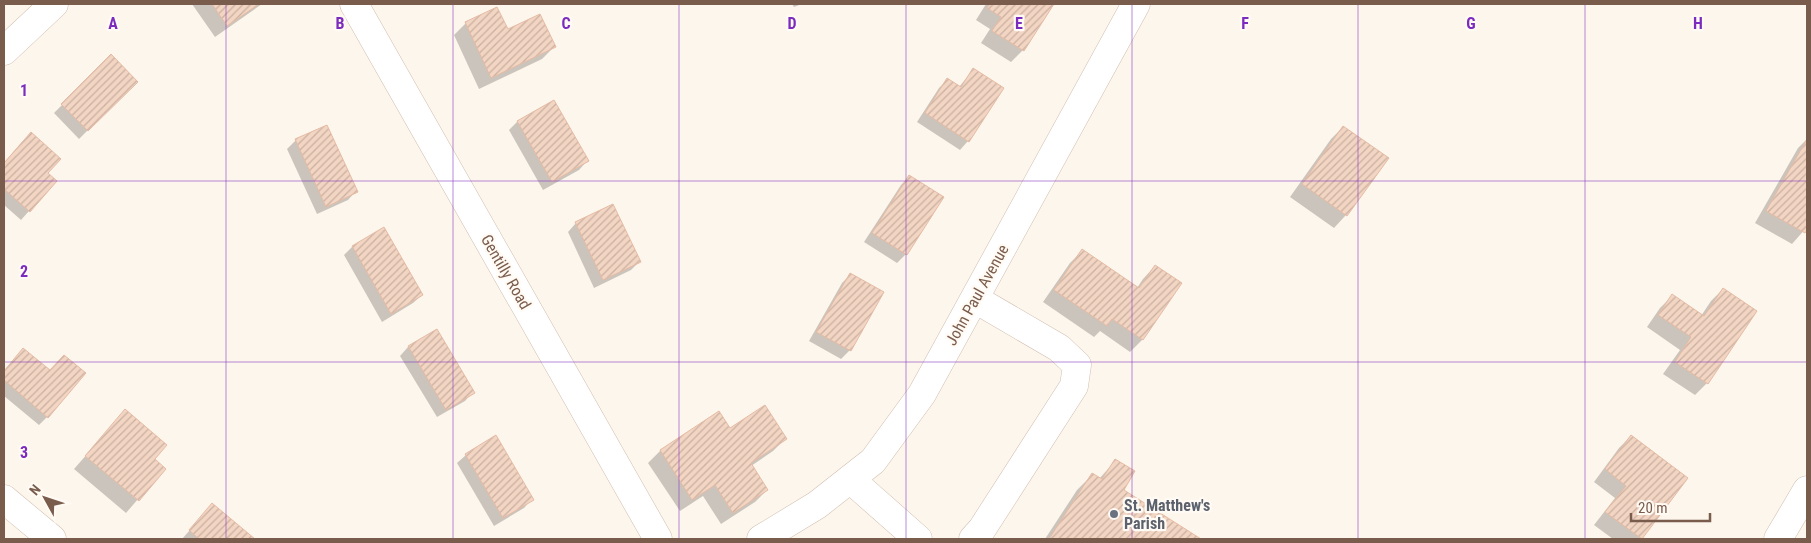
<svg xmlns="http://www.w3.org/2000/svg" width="1811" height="543" font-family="'Roboto Condensed',sans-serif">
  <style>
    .shadow { fill: #0003 }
    .building { fill: url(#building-hatch); stroke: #e6bba3 }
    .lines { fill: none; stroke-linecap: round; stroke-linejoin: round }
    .minor-casing { stroke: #d1beb0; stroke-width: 29 }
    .minor { stroke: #fff; stroke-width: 28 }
    .grid { fill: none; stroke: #7b2cbf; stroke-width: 1; stroke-opacity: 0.55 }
    .worship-dot { fill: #6b7280; stroke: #fffaf3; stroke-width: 2 }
    .labels { text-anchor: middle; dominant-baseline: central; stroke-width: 4.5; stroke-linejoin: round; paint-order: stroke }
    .street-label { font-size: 16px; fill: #7a5c4d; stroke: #fffaf3 }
    .worship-label { font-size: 16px; font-weight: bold; fill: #5b616d; stroke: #fffaf3; text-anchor: start }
    .grid-label { font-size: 16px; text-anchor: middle; font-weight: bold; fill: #7b2cbf; stroke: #fffaf3; stroke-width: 4.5; stroke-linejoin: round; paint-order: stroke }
  </style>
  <defs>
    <pattern id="building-hatch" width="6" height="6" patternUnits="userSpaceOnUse" patternTransform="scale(1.25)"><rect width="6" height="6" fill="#f3d5c3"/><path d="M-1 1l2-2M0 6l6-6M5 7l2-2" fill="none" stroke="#cab0a1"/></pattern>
  </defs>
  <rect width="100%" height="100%" fill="#fdf6ec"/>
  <path class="shadow" d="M 192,4 L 262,4 L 215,37 Z
    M 792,4 L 802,4 L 794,7 Z
    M 986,4 L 1053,4 L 1023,50 L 1011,62 L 981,43 L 990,29 L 976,20 Z
    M 466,23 L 554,47 L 542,59 L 479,89 L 454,35 Z
    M 111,56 L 136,82 L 79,139 L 54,113 Z
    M 973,70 L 968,141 L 960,150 L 917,122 L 939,88 L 947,80 L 959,87 Z
    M 553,101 L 587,161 L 579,170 L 543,190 L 509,130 L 517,122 Z
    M 1343,127 L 1346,215 L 1334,228 L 1290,197 L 1331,139 Z
    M 1807,139 L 1807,227 L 1792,244 L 1755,223 L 1798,148 Z
    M 296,140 L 356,191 L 348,200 L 317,214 L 287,149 Z
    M 22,142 L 46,173 L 29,211 L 21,220 L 4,205 L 4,163 Z
    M 909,177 L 942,197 L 906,254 L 897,263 L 864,242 L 901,185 Z
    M 576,223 L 639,262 L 631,270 L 594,288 L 568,232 Z
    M 383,229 L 422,295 L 413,303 L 382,322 L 344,255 L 352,247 Z
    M 1082,251 L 1137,288 L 1143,279 L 1155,266 L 1180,284 L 1142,340 L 1130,352 L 1100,331 L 1094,337 L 1043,302 L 1070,263 Z
    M 850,275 L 882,292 L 850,350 L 841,359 L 809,341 L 842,283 Z
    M 1723,289 L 1756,312 L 1707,383 L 1695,395 L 1663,374 L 1680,350 L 1647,327 L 1660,308 L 1672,296 L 1701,316 L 1711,301 Z
    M 436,330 L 473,392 L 465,401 L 437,417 L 400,356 L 408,347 Z
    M 15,358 L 47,417 L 39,425 L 4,396 L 4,371 Z
    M 125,411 L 153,459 L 164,469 L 126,513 L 74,469 Z
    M 719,413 L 730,430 L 785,439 L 773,451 L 751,466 L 767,490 L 755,502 L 721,524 L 703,496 L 680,511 L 648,463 L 660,451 Z
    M 1631,436 L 1686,479 L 1640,539 L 1613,539 L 1594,525 L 1615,498 L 1594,482 L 1619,448 Z
    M 466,455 L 532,499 L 524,508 L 494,526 L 457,463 Z
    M 1116,460 L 1122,490 L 1198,539 L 1045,539 L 1077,490 L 1092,475 L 1099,479 Z
    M 212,505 L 253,539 L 182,539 Z"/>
  <path class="building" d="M 212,4 L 259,4 L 227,26 Z
    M 990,4 L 1054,4 L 1024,51 L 992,31 L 1001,17 L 987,8 Z
    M 497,7 L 508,29 L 540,14 L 556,47 L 491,78 L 465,22 Z
    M 111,54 L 138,82 L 88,131 L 61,104 Z
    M 973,68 L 1004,88 L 969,142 L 925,113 L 947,78 L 961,87 Z
    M 554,100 L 589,161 L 552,182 L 517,121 Z
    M 327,125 L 358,192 L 326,207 L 295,139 Z
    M 1343,126 L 1389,158 L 1347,216 L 1302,184 Z
    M 31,132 L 61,159 L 48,173 L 57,181 L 30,212 L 4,189 L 4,163 Z
    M 1807,139 L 1807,230 L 1805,233 L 1766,211 Z
    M 909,175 L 944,197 L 907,255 L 872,233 Z
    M 613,204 L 641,262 L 603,280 L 575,222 Z
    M 384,227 L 423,295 L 391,314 L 352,246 Z
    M 1082,249 L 1139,288 L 1155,265 L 1182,283 L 1143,340 L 1112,319 L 1107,326 L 1054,290 Z
    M 850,273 L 884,292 L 851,351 L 816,332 Z
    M 1723,288 L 1757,311 L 1708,384 L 1675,362 L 1691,337 L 1658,315 L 1672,294 L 1704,316 Z
    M 437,329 L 475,393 L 446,410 L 408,346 Z
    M 23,348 L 50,370 L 64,355 L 86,373 L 48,418 L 4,380 L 4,371 Z
    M 765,405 L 787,439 L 751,463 L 768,490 L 733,513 L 715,485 L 692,500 L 660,450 L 719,411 L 730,428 Z
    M 125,409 L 167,445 L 155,459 L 166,469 L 139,501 L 85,456 Z
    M 496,435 L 534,500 L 503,518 L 465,454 Z
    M 1631,435 L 1688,478 L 1642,539 L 1605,512 L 1626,486 L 1605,469 Z
    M 1115,459 L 1135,471 L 1124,490 L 1201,539 L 1049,539 L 1092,473 L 1102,479 Z
    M 212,503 L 255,539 L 199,539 L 189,530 Z"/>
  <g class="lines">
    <g class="minor-casing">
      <path id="minor" d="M 354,4 L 658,539
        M 4,51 L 54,4
        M 850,479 L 918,539
        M 4,499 L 52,539
        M 761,539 L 817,505 L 873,461 L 922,394 L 1136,4
        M 973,539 L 982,529 L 1074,386 L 1077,365 L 1059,348 L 975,299
        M 1778,539 L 1807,490"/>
    </g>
    <use href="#minor" class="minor"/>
  </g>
  <path class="grid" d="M 226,4 L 226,539M 453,4 L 453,539M 679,4 L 679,539M 906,4 L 906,539M 1132,4 L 1132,539M 1358,4 L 1358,539M 1585,4 L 1585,539M 4,181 L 1807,181M 4,362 L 1807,362"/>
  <circle class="worship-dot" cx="1114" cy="514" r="5"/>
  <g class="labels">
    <g class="street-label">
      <text transform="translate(506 272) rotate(60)">Gentilly Road</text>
      <text transform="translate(977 295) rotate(-61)">John Paul Avenue</text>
    </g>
    <g class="worship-label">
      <text x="1124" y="505">St. Matthew's<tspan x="1124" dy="18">Parish</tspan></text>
    </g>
  </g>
  <g class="grid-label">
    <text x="113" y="29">A</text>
    <text x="340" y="29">B</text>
    <text x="566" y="29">C</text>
    <text x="792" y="29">D</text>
    <text x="1019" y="29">E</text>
    <text x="1245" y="29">F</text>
    <text x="1471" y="29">G</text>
    <text x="1698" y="29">H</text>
    <text x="24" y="96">1</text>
    <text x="24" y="277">2</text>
    <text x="24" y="458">3</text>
  </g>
  <rect width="1811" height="543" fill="none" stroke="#7a5c4d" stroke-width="10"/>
  <g transform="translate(45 498) rotate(310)" stroke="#fffaf3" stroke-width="4" paint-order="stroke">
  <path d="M0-4L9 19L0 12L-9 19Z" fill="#7a5c4d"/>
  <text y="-8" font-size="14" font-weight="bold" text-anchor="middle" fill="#7a5c4d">N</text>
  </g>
  <path d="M1631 513v8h79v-8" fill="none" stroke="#7a5c4d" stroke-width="2.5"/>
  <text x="1638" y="513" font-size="15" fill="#7a5c4d" stroke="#fffaf3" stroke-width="4" paint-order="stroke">20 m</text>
</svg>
